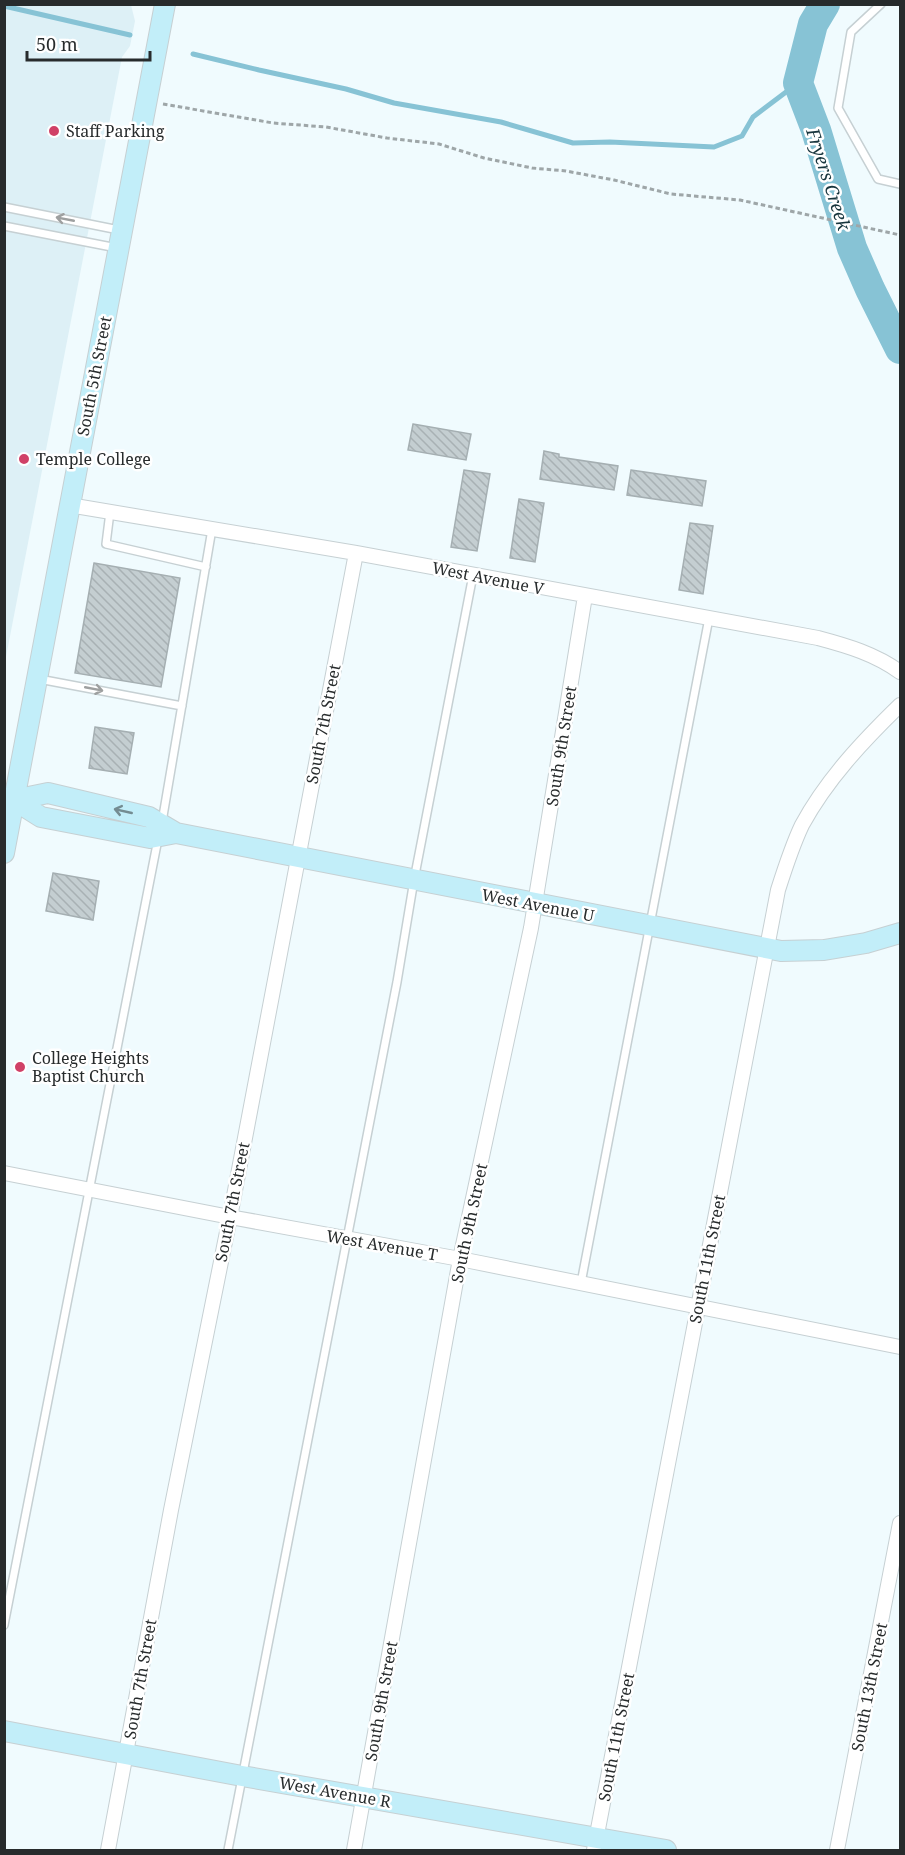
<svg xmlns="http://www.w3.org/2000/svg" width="905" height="1855" font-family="'Noto Serif',serif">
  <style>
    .built { fill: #ddf0f6 }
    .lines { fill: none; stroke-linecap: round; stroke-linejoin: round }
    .stream { stroke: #87c3d5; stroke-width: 5 }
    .river { stroke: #87c3d5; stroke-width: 30 }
    .building { fill: url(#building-back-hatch); stroke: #a5afb2; stroke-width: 1.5 }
    .lane-casing { stroke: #c6d0d3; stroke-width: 10 }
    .street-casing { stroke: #c6d0d3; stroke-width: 16 }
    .secondary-casing { stroke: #c6d0d3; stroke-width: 22 }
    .path { stroke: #9ea6a8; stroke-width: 3; stroke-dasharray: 4.5 3; stroke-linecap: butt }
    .lane { stroke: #fff; stroke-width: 7 }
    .street { stroke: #fff; stroke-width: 14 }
    .secondary { stroke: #c2eef9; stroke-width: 20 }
    .oneway { stroke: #9ea0a0 }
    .oneway2 { stroke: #748c92 }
    .poi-dot { fill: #d04167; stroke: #fff; stroke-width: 2 }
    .labels { text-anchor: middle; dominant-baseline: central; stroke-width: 5; stroke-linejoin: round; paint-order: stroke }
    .poi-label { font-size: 16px; fill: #272b2c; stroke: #fff; text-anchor: start }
    .street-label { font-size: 16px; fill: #272b2c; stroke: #fff }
    .water-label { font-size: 18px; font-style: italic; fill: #17353d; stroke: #fff }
  </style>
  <defs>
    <pattern id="building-back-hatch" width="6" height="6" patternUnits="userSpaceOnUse" patternTransform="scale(1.5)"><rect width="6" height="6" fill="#c4ced1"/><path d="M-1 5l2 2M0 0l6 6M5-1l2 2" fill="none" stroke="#a8b1b4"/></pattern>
  </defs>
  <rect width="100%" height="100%" fill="#f0fbfe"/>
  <path class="built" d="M 5,5 L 131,5 L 135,21 L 130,46 L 122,57 L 5,662 Z"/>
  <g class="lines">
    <path class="stream" d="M 4,6 L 130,35
      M 193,54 L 259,70 L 346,89 L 394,103 L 501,122 L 573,143 L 610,142 L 714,147 L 742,136 L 753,117 L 798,83"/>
    <path class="river" d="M 825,4 L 813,24 L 798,83 L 816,130 L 852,248 L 870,289 L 900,349"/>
  </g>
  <path class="building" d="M 413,424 L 471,434 L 466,460 L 408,450 Z
    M 544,451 L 559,454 L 559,457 L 618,466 L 614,490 L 540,479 Z
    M 464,470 L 490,474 L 477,551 L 451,547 Z
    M 631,470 L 706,481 L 702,506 L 627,495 Z
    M 519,499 L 544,503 L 535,562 L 510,558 Z
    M 690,523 L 713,526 L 703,594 L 679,590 Z
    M 94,563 L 180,578 L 161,687 L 75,673 Z
    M 95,727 L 134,733 L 127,774 L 89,768 Z
    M 53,873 L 99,881 L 93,920 L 46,911 Z"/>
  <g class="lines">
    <g class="lane-casing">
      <path id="lane" d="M 881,4 L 851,32 L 838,108 L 878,179 L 900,184
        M 4,207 L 119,230
        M 4,226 L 117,248
        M 110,512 L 106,544 L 206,567
        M 39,679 L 182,706
        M 162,822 L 212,529
        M 581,1283 L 709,618
        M 4,1625 L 158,839
        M 228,1850 L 397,982 L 414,880 L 473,575"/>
    </g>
    <g class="street-casing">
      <path id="street" d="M 69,505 L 356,553 L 818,638 C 848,646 875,654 900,672
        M 4,1173 L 230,1217 L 460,1259 L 900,1347
        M 108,1850 L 171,1510 L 230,1217 L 356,553
        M 354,1850 L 460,1259 L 531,928 L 585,596
        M 594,1850 L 778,890 C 785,868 792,846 802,825 C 827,779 863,741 900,705
        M 837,1850 L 900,1523"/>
    </g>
    <g class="secondary-casing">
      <path id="secondary" d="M 4,798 L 14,800 L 48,793 L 149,817 L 176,833 L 781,951 L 824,950 L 866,943 L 900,933
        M 14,800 L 41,817 L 150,838 L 176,833
        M 4,853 L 165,4
        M 4,1731 L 242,1776 L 666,1850"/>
    </g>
    <path class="path" d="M 163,104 L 273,123 L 326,127 L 387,138 L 439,144 L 484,158 L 532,168 L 566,171 L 614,180 L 671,194 L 740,200 L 900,235"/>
    <use href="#lane" class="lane"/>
    <use href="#street" class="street"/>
    <use href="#secondary" class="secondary"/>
  </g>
  <defs><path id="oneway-shaft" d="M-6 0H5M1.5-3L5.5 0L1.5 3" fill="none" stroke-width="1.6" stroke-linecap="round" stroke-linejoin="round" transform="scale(1.5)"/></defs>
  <g class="oneway">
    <use href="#oneway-shaft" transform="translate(65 219) rotate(-169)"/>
    <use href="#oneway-shaft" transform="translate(94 689) rotate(11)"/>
  </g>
  <use class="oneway2" href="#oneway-shaft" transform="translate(123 811) rotate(-167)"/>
  <g class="poi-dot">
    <circle cx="54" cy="131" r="6"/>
    <circle cx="24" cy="459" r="6"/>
    <circle cx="20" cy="1067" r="6"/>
  </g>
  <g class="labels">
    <g class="poi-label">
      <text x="66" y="131">Staff Parking</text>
      <text x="36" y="459">Temple College</text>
      <text x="32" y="1058">College Heights<tspan x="32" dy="18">Baptist Church</tspan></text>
    </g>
    <g class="street-label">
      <text transform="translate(94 376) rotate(-79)">South 5th Street</text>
      <text transform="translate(488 578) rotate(11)">West Avenue V</text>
      <text transform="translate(323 724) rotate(-79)">South 7th Street</text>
      <text transform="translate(561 746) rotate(-81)">South 9th Street</text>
      <text transform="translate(538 905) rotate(11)">West Avenue U</text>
      <text transform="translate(232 1202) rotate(-79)">South 7th Street</text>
      <text transform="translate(469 1223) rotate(-78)">South 9th Street</text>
      <text transform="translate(382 1245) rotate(10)">West Avenue T</text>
      <text transform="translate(707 1259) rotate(-79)">South 11th Street</text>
      <text transform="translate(140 1679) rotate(-80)">South 7th Street</text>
      <text transform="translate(869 1687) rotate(-79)">South 13th Street</text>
      <text transform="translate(381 1701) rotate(-80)">South 9th Street</text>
      <text transform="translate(616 1737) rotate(-79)">South 11th Street</text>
      <text transform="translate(335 1792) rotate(10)">West Avenue R</text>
    </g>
    <g class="water-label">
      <text transform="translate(829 179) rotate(72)">Fryers Creek</text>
    </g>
  </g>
  <rect width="905" height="1855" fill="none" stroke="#272b2c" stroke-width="12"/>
  <path d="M27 51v9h123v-9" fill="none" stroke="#272b2c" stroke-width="3"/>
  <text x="36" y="51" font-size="18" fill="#272b2c" stroke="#ffffff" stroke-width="4.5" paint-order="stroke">50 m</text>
</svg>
